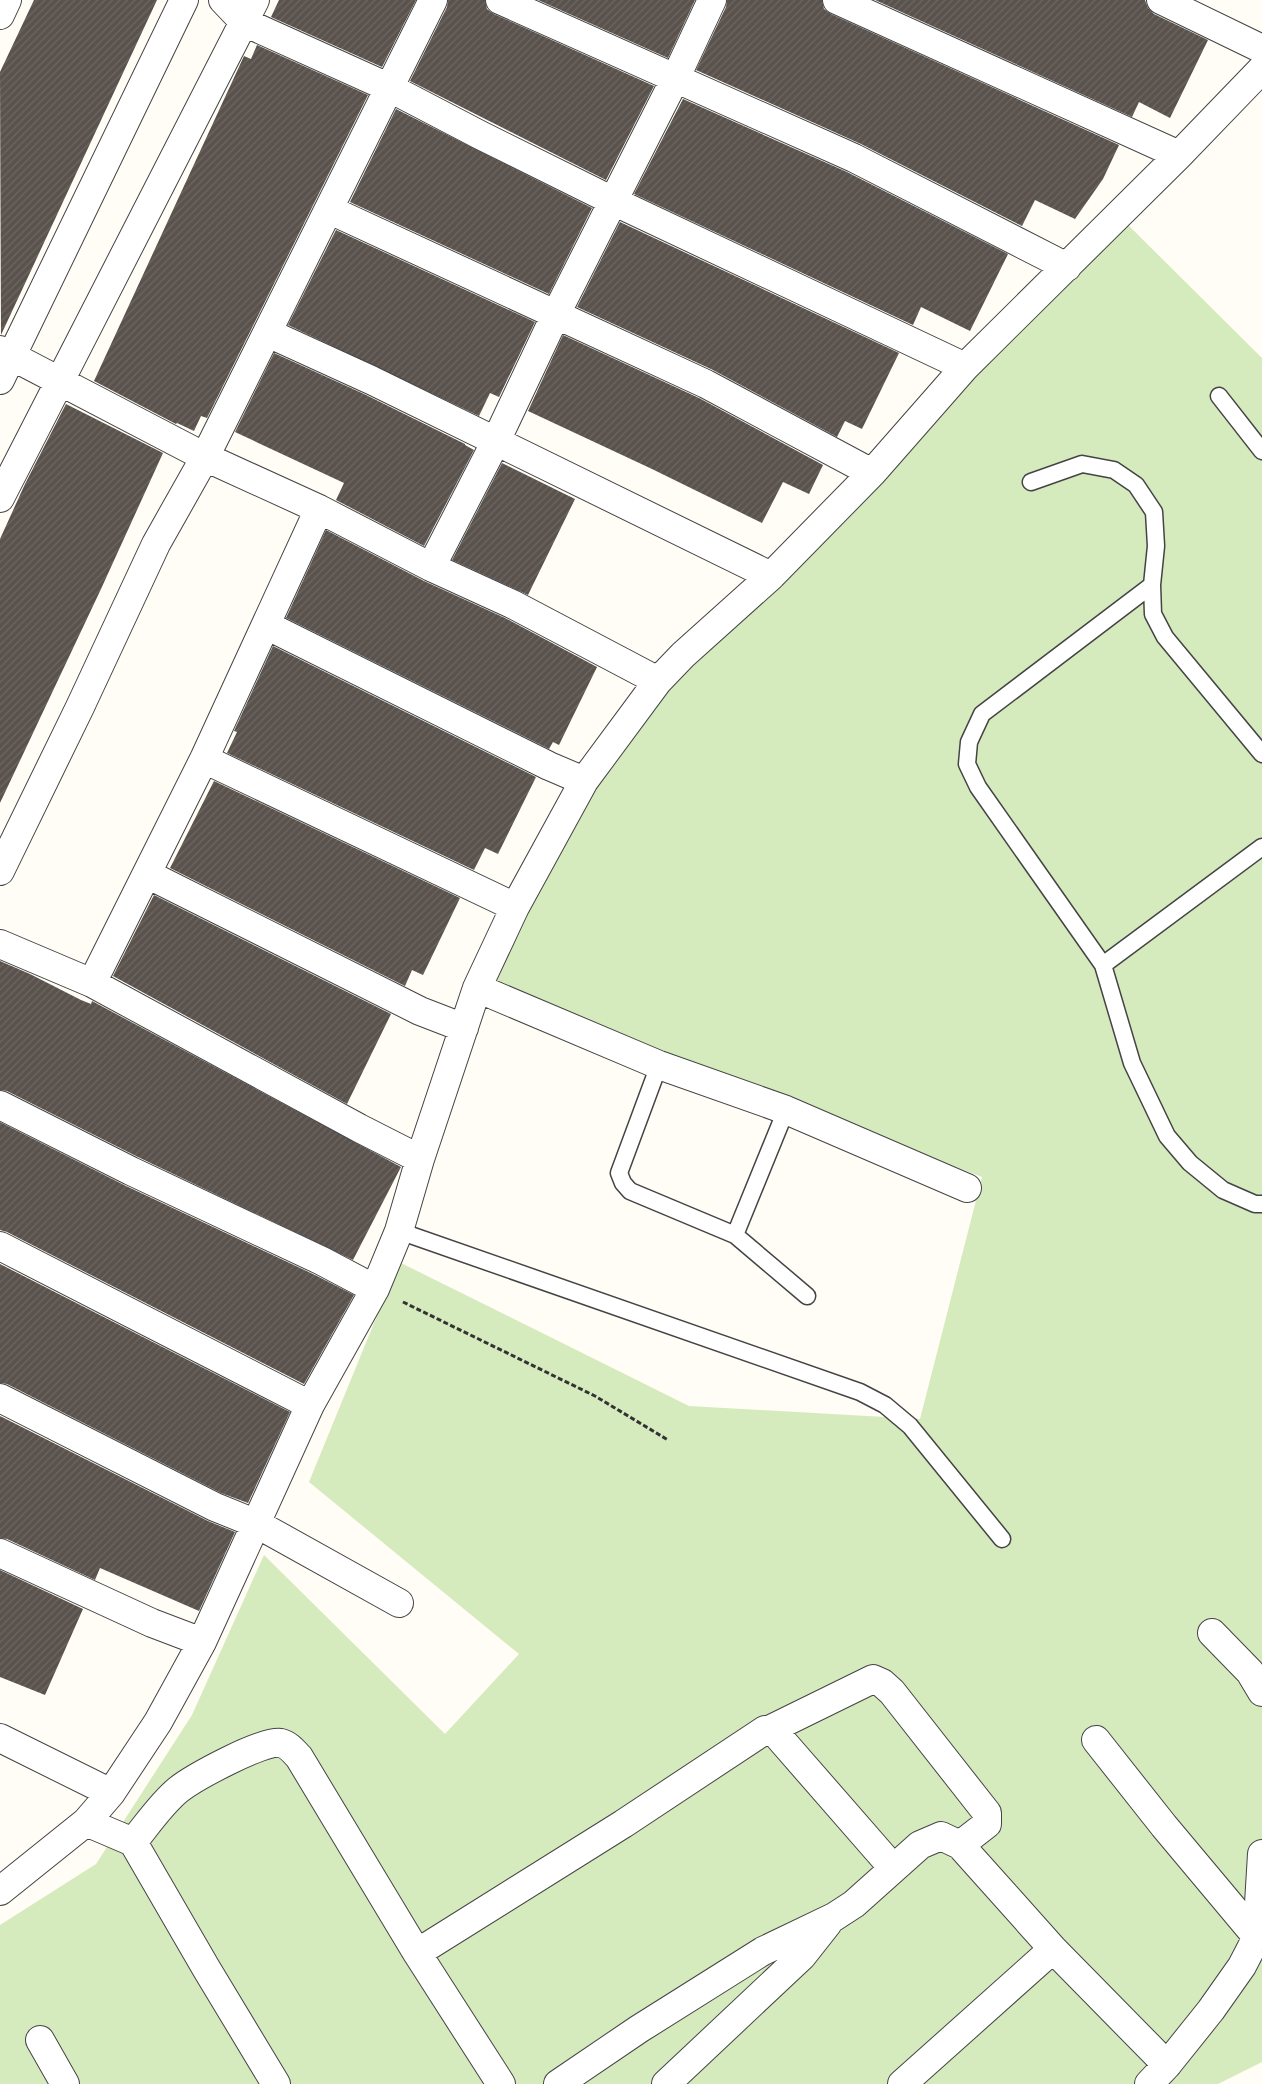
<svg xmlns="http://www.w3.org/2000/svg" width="1262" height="2084" font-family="Lora,serif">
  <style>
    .grass { fill: #d5ebbd }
    .building { fill: url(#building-hatch) }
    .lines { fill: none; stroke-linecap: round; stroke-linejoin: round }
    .service-casing { stroke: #444; stroke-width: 19 }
    .minor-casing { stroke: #444; stroke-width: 30 }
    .path { stroke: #333; stroke-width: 3; stroke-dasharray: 5 2.5; stroke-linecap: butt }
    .service { stroke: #fff; stroke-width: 16 }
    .minor { stroke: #fff; stroke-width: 28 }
  </style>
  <defs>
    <pattern id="building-hatch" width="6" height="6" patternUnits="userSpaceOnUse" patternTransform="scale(1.25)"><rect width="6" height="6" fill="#5a524d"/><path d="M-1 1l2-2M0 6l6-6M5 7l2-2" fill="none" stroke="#6d6662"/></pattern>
  </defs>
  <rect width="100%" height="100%" fill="#fffdf5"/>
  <path class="grass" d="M 1117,214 L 1262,358 L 1262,2062 L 1218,2084 L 0,2084 L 0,1925 L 96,1864 L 192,1715 L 264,1555 L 445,1734 L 519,1654 L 309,1482 L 399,1262 L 689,1406 L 920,1419 L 982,1177 L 488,987 L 614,721 Z"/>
  <path class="building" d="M 34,0 L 157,0 L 1,335 L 0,72 Z
    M 279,0 L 416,0 L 382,67 L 271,17 Z
    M 448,0 L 485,0 L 487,9 L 494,14 L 654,86 L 606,180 L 410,81 L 447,7 Z
    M 538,0 L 695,0 L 668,58 Z
    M 727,0 L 822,0 L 824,9 L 831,14 L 1119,145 L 1103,179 L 1075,219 L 1035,200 L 1022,226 L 861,144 L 696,70 L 726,7 Z
    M 875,0 L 1145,0 L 1148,8 L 1154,14 L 1208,40 L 1170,118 L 1139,102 L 1132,117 Z
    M 257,45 L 368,95 L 207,418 L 201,416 L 194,431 L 177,423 L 176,424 L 94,381 L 244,56 L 251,59 Z
    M 683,99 L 847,172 L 1008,254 L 970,331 L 921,307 L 913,325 L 634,194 Z
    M 396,109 L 592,208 L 549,294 L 350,202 Z
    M 620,222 L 899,353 L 862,429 L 845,421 L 837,437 L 713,370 L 577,307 Z
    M 336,230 L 535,322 L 499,397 L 490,393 L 479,416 L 288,325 Z
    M 563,335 L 699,398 L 823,465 L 809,494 L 783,482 L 762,523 L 652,469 L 528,411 Z
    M 274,353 L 364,394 L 465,444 L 465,445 L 474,450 L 424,546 L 336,500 L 344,483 L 235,432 Z
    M 66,404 L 163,453 L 101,589 L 0,803 L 0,539 L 25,484 Z
    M 502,463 L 575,499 L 528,595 L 452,560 Z
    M 326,530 L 424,581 L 505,618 L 597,667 L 559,745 L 553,742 L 549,749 L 286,618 Z
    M 273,646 L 536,777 L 498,854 L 485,848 L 474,870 L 227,753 L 237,732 L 234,731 Z
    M 214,781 L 460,898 L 423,975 L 412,970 L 405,986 L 170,868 Z
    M 154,895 L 391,1014 L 347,1104 L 113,976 Z
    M 0,961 L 30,974 L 81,1000 L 91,1004 L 92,1001 L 401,1167 L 353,1260 L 138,1157 L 7,1091 L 0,1090 Z
    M 0,1122 L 124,1185 L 315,1275 L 354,1295 L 304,1384 L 7,1232 L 0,1230 Z
    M 0,1264 L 290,1412 L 248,1503 L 221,1493 L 7,1384 L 0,1383 Z
    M 0,1416 L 208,1521 L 235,1532 L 199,1611 L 100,1568 L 95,1580 L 7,1539 L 0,1538 Z
    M 0,1570 L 83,1609 L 45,1695 L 0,1677 Z"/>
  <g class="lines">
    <g class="service-casing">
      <path id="service" d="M 1219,396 L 1262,451
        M 1031,482 L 1082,464 L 1114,470 L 1136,485 L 1154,512 L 1156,546 L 1152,585 L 1153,614 L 1165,637 L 1262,754
        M 1152,585 L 982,714 L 969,742 L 967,764 L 978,787 L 1103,965 L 1132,1063 L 1167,1136 L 1190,1163 L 1223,1190 L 1255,1204 L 1262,1204
        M 1103,965 L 1262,847
        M 659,1065 L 619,1173 L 623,1183 L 630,1191 L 735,1235 L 807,1296
        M 399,1231 L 860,1392 L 885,1405 L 910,1426 L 1002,1539
        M 735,1235 L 786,1110"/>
    </g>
    <g class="minor-casing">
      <path id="minor" d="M 223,0 L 244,22 L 390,88 L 480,135 L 613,201 L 965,367
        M 500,0 L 854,158 L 1067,267
        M 837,0 L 1179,155
        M 1161,0 L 1262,49
        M 0,15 L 7,0
        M 330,210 L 706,384 L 872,473
        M 268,333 L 371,380 L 771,576
        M 0,350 L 205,457 L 319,509 L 431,567 L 512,604 L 658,681
        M 0,380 L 184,0
        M 0,498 L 255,0
        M 431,567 L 496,441 L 556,314 L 676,77 L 712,0
        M 266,625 L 549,766 L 584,781
        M 204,759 L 515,907
        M 0,871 L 80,707 L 156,544 L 205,457 L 433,0
        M 147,874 L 420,1011 L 464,1028
        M 0,944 L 92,983 L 359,1128 L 420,1159
        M 92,983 L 204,759 L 319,509
        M 477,988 L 659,1065 L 786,1110 L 967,1188
        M 0,1105 L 131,1171 L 322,1261 L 375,1289
        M 0,1246 L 310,1405
        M 0,1398 L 215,1507 L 257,1524 L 399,1603
        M 0,1553 L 152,1623 L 202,1642
        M 1212,1633 L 1250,1672 L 1262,1692
        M 769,1730 L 873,1679 L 882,1683 L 892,1692 L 987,1813 L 987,1824 L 960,1845
        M 0,1738 L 111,1793
        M 1096,1740 L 1164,1826 L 1257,1937
        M 86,1822 L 133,1842
        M 0,1891 L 86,1822 L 111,1793 L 158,1722 L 202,1642 L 310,1405 L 375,1289 L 399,1231 L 420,1159 L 477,988 L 515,907 L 584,781 L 658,681 L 683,655 L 771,576 L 872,473 L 965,367 L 1179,155 L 1262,69
        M 1053,1949 L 1167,2065
        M 417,1953 L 623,1824 L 765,1730 L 769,1730 L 777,1735 L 893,1868
        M 40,2040 L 65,2084
        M 276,2084 L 206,1968 L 133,1842 C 147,1825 161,1804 178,1790 C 193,1778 264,1739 281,1743 C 289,1745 294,1752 299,1757 L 417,1953 L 501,2084
        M 558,2084 L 639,2029 L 763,1951 L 834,1917 L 854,1904 L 920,1845 L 941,1836 L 960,1845 L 1053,1949 L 902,2084
        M 666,2084 L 802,1956 L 828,1923
        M 1149,2084 L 1167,2065 L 1211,2010 L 1242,1966 L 1257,1937 L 1262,1854"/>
    </g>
    <path class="path" d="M 403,1302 L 595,1396 L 668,1440"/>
    <use href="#service" class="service"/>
    <use href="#minor" class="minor"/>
  </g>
</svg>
